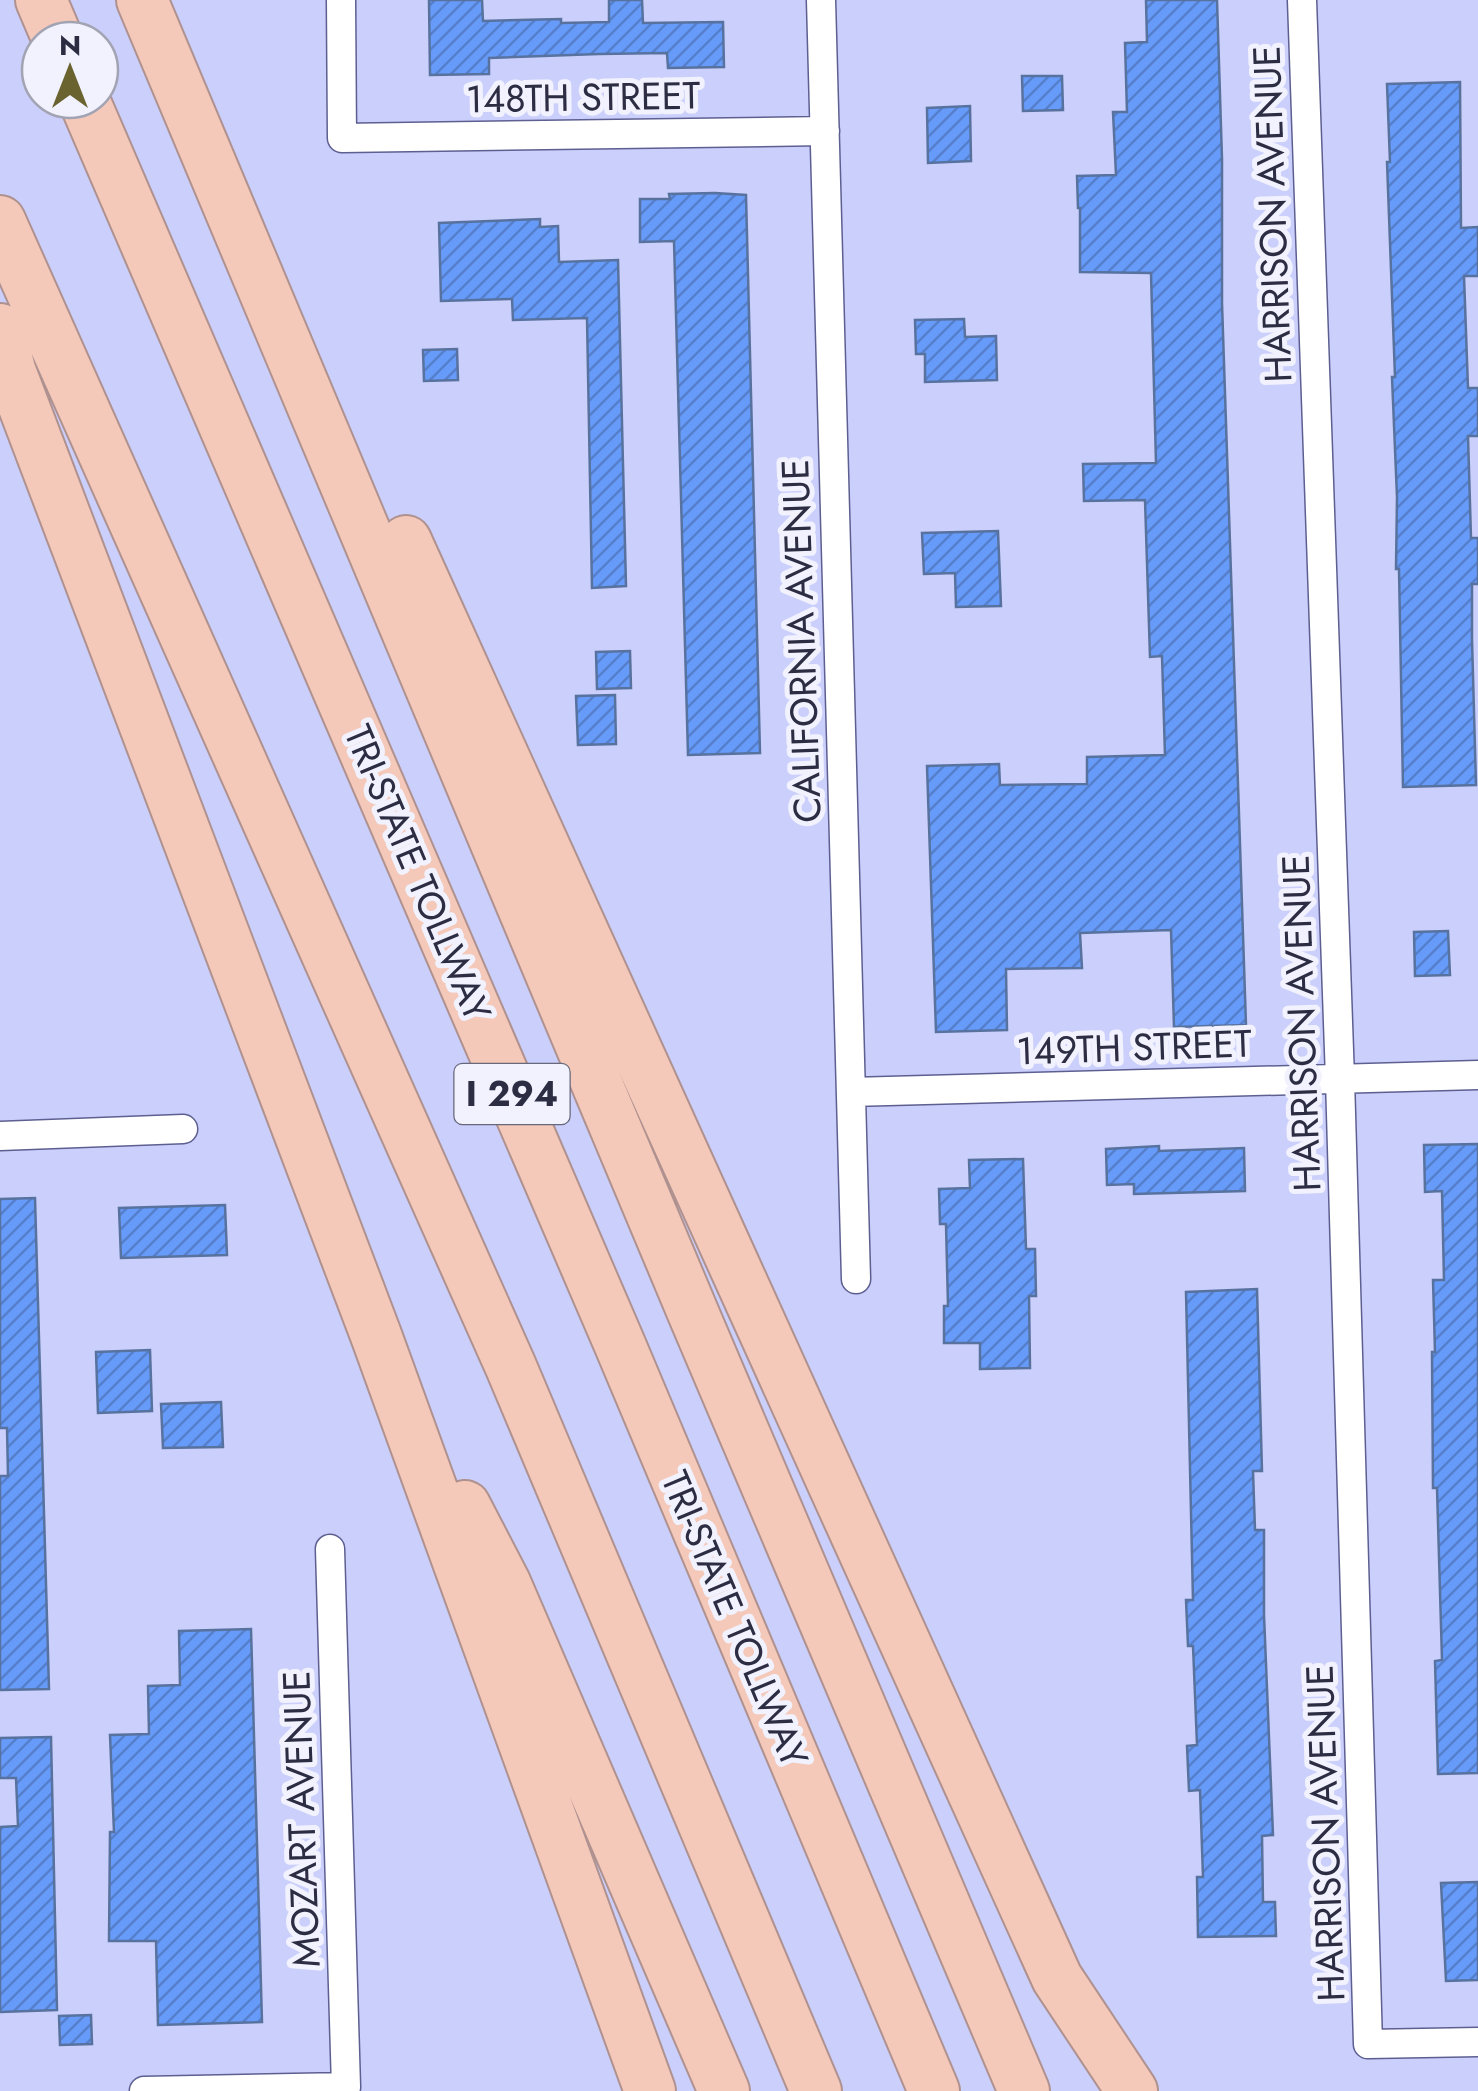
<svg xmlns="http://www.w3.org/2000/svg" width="1478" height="2091" font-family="Jost,sans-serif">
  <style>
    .building { fill: url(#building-hatch); stroke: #58729f; stroke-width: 2.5 }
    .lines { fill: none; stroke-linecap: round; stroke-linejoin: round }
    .street-casing { stroke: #5d5f90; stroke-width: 31 }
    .highway-casing { stroke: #af9290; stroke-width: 54 }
    .street { stroke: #fff; stroke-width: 28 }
    .highway { stroke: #f5c9b9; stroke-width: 50 }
    .labels { text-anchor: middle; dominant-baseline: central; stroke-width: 10; stroke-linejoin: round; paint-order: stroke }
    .shield { fill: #f1f2fe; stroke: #67687b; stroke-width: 2.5 }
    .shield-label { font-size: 35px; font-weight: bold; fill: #2c2d43 }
    .street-label { font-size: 38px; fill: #2c2d43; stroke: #f1f2fe }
  </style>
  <defs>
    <pattern id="building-hatch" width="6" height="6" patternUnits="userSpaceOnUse" patternTransform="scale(2.5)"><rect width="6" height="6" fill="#679bf9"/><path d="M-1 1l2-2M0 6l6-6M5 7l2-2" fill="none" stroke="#557fcb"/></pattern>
  </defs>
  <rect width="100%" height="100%" fill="#cbcffb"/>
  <path class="building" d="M 429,0 L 482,0 L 483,21 L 561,19 L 561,23 L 609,22 L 609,0 L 642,0 L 643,23 L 723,22 L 724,67 L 668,68 L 667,53 L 599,54 L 489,58 L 489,74 L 430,75 Z
    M 1146,0 L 1217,0 L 1222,159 L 1222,303 L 1246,1025 L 1174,1027 L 1171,930 L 1080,933 L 1082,968 L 1006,969 L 1007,1030 L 936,1032 L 927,766 L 999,764 L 1000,785 L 1087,784 L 1087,757 L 1165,755 L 1162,656 L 1150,657 L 1145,500 L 1084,501 L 1083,464 L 1156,463 L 1151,273 L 1080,272 L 1080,208 L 1078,208 L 1077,176 L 1116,175 L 1113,112 L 1127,112 L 1125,43 L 1147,42 Z
    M 1022,76 L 1062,76 L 1063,110 L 1023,111 Z
    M 1460,82 L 1461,228 L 1478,227 L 1478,276 L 1464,276 L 1468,388 L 1478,388 L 1478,436 L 1468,436 L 1471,538 L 1478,538 L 1478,584 L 1472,584 L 1472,639 L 1476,785 L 1403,787 L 1399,569 L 1396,569 L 1397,497 L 1392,377 L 1395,377 L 1387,162 L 1390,162 L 1387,84 Z
    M 970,106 L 971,161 L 928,163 L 927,108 Z
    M 715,193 L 746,195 L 760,753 L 688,755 L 674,241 L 640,242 L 640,199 L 670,199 L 669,194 Z
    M 540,219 L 540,227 L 558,226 L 559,262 L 618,260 L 626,586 L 592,588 L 587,318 L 513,320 L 512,299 L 441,301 L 439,223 Z
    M 964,319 L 965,337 L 996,336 L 997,380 L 925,382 L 925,354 L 916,354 L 915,320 Z
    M 457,349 L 458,380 L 424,381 L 423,350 Z
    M 998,531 L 1001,606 L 956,607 L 955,573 L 924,574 L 922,533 Z
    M 630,651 L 631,688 L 597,689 L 596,652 Z
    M 615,695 L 616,744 L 578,745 L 576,696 Z
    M 1448,931 L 1450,975 L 1415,976 L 1414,932 Z
    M 1478,1144 L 1478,1773 L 1438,1774 L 1435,1661 L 1442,1660 L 1437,1488 L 1433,1488 L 1432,1352 L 1435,1352 L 1433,1280 L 1444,1280 L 1442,1191 L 1425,1192 L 1424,1145 Z
    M 1159,1146 L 1159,1151 L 1244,1148 L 1245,1191 L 1134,1194 L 1134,1184 L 1107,1185 L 1106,1149 Z
    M 1023,1159 L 1026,1249 L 1035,1249 L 1036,1296 L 1029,1296 L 1030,1368 L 980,1369 L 980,1343 L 944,1343 L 944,1306 L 948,1306 L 946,1224 L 940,1224 L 939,1189 L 970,1188 L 969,1160 Z
    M 35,1198 L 49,1689 L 0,1690 L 0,1476 L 8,1476 L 7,1428 L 0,1428 L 0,1199 Z
    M 225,1205 L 227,1255 L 121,1258 L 119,1208 Z
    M 1257,1289 L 1262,1471 L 1253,1471 L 1255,1530 L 1264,1530 L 1264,1615 L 1273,1835 L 1262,1836 L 1263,1902 L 1275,1902 L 1276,1936 L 1198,1937 L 1197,1877 L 1203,1877 L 1200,1790 L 1189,1791 L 1187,1746 L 1197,1745 L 1193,1646 L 1188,1646 L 1186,1600 L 1193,1600 L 1186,1292 Z
    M 150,1350 L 152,1411 L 98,1413 L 96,1352 Z
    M 221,1402 L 223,1447 L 163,1448 L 161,1404 Z
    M 251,1629 L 262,2022 L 158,2025 L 156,1941 L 109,1941 L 110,1832 L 114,1832 L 110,1735 L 149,1734 L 148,1686 L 180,1685 L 179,1631 Z
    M 51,1737 L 57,2010 L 0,2012 L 0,1827 L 18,1826 L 16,1778 L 0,1778 L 0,1738 Z
    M 1478,1882 L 1478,1980 L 1446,1981 L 1441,1883 Z
    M 91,2015 L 92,2044 L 60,2045 L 59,2016 Z"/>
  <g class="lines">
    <g class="street-casing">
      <path id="street" d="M 341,0 L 342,138 L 825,131
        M 821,0 L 856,1279
        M 1302,0 L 1340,1079 L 1368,2044 L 1478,2042
        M 851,1092 L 1478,1075
        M 0,1136 L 183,1129
        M 144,2091 L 346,2087 L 330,1549"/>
    </g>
    <g class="highway-casing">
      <path id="highway" d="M 41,0 L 58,40
        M 142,0 L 694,1315 L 1024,2091
        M 84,100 L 620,1345 L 934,2091
        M 0,221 L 511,1367 L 816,2091
        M 0,329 L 10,370 L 377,1338 L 650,2091
        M 406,541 L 1057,1978 L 1132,2091
        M 465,1506 L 505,1583 L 724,2091"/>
    </g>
    <use href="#street" class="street"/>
    <use href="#highway" class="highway"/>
  </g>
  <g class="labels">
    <rect class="shield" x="454.5" y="1064" width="115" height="60" rx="8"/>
    <g class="shield-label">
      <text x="512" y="1094">I 294</text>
    </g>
    <g class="street-label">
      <text transform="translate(583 97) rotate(-1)">148TH STREET</text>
      <text transform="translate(1272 214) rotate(-92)">HARRISON AVENUE</text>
      <text transform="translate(801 641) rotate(-92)">CALIFORNIA AVENUE</text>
      <text transform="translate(418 873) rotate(67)">TRI-STATE TOLLWAY</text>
      <text transform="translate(1301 1023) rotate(-92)">HARRISON AVENUE</text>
      <text transform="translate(1134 1047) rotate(-2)">149TH STREET</text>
      <text transform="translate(735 1619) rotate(67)">TRI-STATE TOLLWAY</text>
      <text transform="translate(301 1819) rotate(-92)">MOZART AVENUE</text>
      <text transform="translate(1325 1833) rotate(-92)">HARRISON AVENUE</text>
    </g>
  </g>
  <g transform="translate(70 70)"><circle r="48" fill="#f1f2fe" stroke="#a2a3b3" stroke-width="2.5"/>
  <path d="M0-8L18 38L0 25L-18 38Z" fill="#6a6330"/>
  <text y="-15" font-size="28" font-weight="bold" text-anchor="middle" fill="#2c2d43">N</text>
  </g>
</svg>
